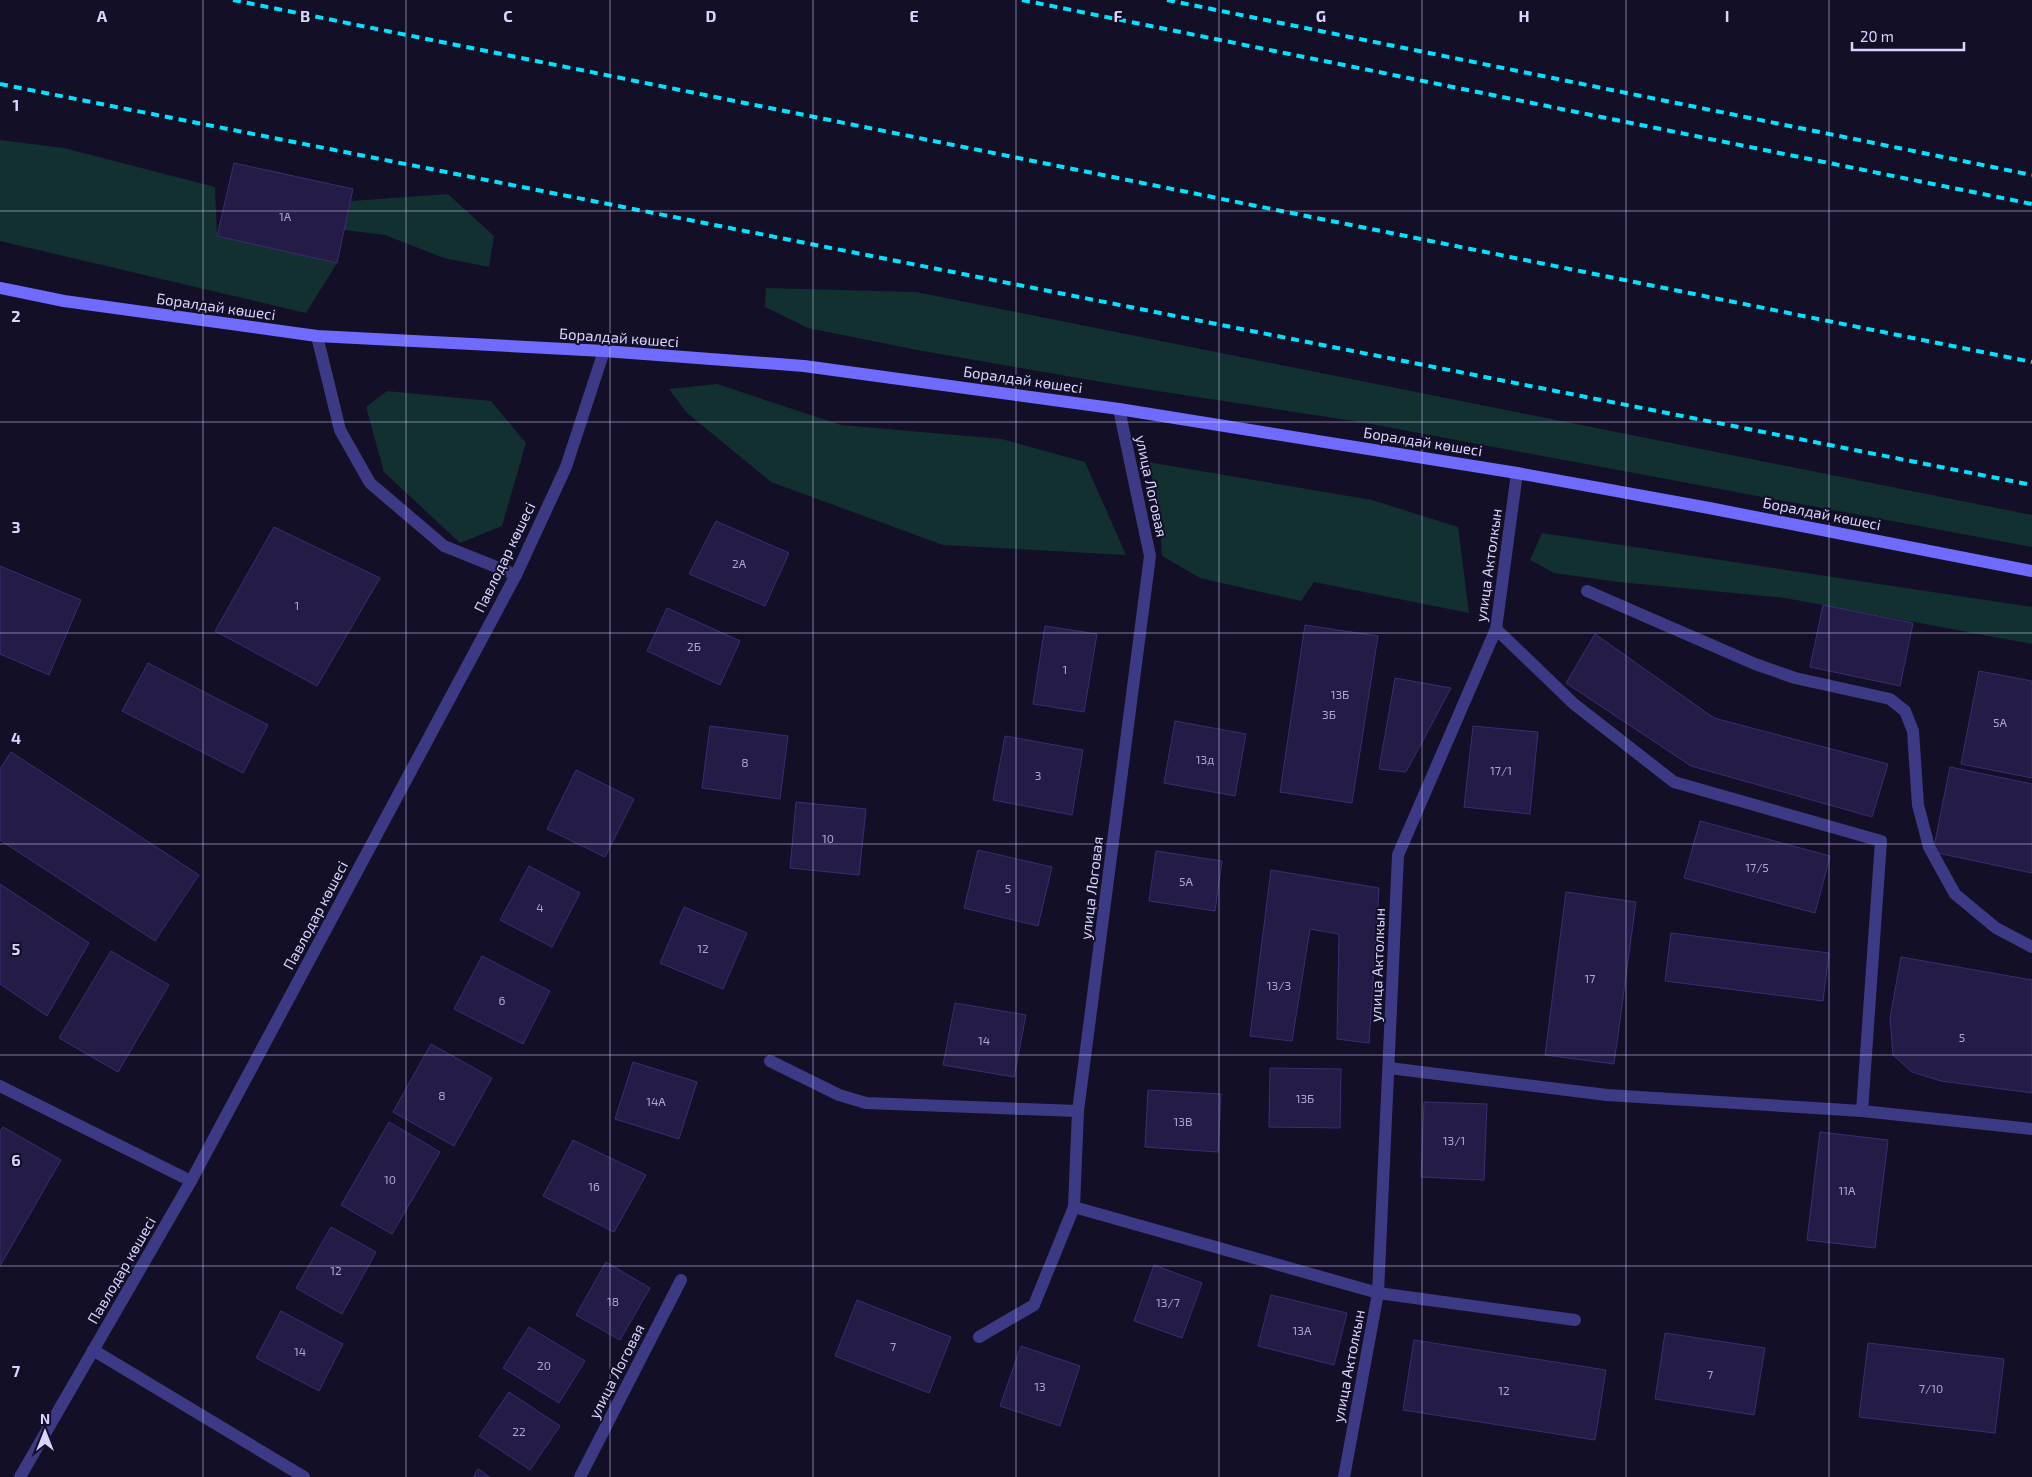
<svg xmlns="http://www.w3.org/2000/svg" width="2032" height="1477" font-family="'Exo 2',sans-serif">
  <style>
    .green { fill: #12302f }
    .building { fill: #241b47; stroke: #3b2d73 }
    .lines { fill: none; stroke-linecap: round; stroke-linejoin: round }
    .service { stroke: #3d3a85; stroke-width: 12 }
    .minor { stroke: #3d3a85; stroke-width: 12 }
    .tertiary { stroke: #3d3a85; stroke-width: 12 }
    .secondary { stroke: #6f6bff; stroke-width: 12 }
    .rail { stroke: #00e5ff; stroke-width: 4; stroke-dasharray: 8 6; stroke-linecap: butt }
    .grid { fill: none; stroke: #d9d4ff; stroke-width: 1; stroke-opacity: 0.55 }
    .labels { text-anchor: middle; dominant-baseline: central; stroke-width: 4; stroke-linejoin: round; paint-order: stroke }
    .number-label { font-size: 12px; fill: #aca6d1 }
    .street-label { font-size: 15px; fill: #d9d4ff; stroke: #130f26 }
    .grid-label { font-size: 16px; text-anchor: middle; font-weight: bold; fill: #d9d4ff; stroke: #130f26; stroke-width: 4; stroke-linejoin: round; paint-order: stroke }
  </style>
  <rect width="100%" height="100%" fill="#130f26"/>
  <path class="green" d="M 0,140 L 64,148 L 215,187 L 217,236 L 337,263 L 306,313 L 0,241 Z
    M 448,194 L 494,236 L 489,267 L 444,258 L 385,235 L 344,230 L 351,201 Z
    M 766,288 L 916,292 L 2032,515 L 2032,547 L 1360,422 L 1125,386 L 917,350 L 808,328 L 765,307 Z
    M 717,384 L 841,425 L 1002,439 L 1085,462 L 1126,555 L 943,545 L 771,482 L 686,412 L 669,389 Z
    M 387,391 L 491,401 L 526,443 L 502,526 L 460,543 L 384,472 L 366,407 Z
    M 1148,462 L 1372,500 L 1458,527 L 1469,613 L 1314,582 L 1301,601 L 1200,578 L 1162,556 L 1159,506 Z
    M 1542,533 L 2032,607 L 2032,644 L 1785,598 L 1619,582 L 1554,573 L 1530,560 Z"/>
  <path class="building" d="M 234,163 L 353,189 L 337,263 L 217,236 Z
    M 716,521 L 789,553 L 765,606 L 689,574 Z
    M 274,527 L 380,578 L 317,686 L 215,631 Z
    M 0,566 L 81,600 L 49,675 L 0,654 Z
    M 1823,605 L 1913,623 L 1900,686 L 1810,667 Z
    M 667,608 L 740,641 L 720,685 L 647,651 Z
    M 1305,625 L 1378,636 L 1352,803 L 1280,792 Z
    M 1045,626 L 1097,634 L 1084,712 L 1033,704 Z
    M 1595,634 L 1714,718 L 1888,764 L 1872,817 L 1691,766 L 1566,683 Z
    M 148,663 L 268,725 L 243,773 L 122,711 Z
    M 1979,671 L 2032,681 L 2032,778 L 1961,764 Z
    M 1395,678 L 1451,688 L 1406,772 L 1379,769 Z
    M 1175,721 L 1246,734 L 1235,796 L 1164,783 Z
    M 710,726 L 788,736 L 780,799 L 702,788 Z
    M 1473,726 L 1538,732 L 1530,814 L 1464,807 Z
    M 1005,736 L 1083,750 L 1072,815 L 993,800 Z
    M 11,752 L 199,875 L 155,941 L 0,840 L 0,769 Z
    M 1950,767 L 2032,784 L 2032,873 L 1933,852 Z
    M 576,770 L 634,799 L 605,857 L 547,829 Z
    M 796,802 L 866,809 L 859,875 L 790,868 Z
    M 1700,821 L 1830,856 L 1815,913 L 1684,878 Z
    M 978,850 L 1052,867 L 1038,926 L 964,908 Z
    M 1156,851 L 1222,861 L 1215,911 L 1149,901 Z
    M 529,866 L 580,893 L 552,947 L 500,920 Z
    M 1271,870 L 1379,888 L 1369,1043 L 1337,1039 L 1339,934 L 1310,929 L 1292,1041 L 1250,1036 Z
    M 0,884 L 89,943 L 47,1016 L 0,984 Z
    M 1566,892 L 1636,902 L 1614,1064 L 1545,1055 Z
    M 684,907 L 747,933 L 723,989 L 660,963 Z
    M 1671,933 L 1829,953 L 1823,1001 L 1665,981 Z
    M 111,951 L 169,985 L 118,1072 L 59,1038 Z
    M 482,956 L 550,991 L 523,1044 L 454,1009 Z
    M 1901,957 L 2032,980 L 2032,1093 L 1941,1081 L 1912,1072 L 1893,1055 L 1890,1018 Z
    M 955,1003 L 1026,1015 L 1014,1077 L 943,1065 Z
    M 431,1044 L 492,1078 L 454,1146 L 393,1112 Z
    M 633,1062 L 697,1082 L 679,1139 L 615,1119 Z
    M 1270,1068 L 1341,1069 L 1340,1128 L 1269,1127 Z
    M 1148,1090 L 1221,1094 L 1218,1152 L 1145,1147 Z
    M 1424,1102 L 1487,1104 L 1484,1180 L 1421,1177 Z
    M 389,1122 L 440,1152 L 392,1234 L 341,1205 Z
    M 3,1127 L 61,1160 L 0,1266 L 0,1132 Z
    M 1820,1132 L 1888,1140 L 1875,1248 L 1807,1240 Z
    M 573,1140 L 646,1175 L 614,1232 L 543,1196 Z
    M 331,1227 L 376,1252 L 342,1314 L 296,1288 Z
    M 606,1262 L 650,1288 L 620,1340 L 576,1315 Z
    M 1154,1265 L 1202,1283 L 1182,1338 L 1134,1321 Z
    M 1271,1295 L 1347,1313 L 1334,1365 L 1258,1346 Z
    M 857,1300 L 951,1337 L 929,1393 L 835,1356 Z
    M 281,1311 L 343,1344 L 319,1391 L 256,1358 Z
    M 529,1327 L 585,1361 L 559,1403 L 503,1368 Z
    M 1665,1333 L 1765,1348 L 1754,1415 L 1655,1399 Z
    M 1414,1340 L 1606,1370 L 1595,1440 L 1403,1410 Z
    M 1868,1343 L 2004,1359 L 1995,1433 L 1859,1417 Z
    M 1021,1346 L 1080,1366 L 1060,1426 L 1000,1406 Z
    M 509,1392 L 560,1426 L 530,1470 L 479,1436 Z
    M 478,1469 L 490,1477 L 473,1477 Z"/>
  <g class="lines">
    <path class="service" d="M 317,336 L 340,430 L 370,483 L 444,546 L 516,575
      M 1587,591 L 1755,664 L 1795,678 L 1890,699 L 1905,711 L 1913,731 L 1918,805 L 1929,847 L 1955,894 L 1996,928 L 2032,947
      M 1496,629 L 1574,704 L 1674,782 L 1881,841 L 1862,1111
      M 770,1061 L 839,1095 L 866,1103 L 1078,1111
      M 0,1086 L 191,1181
      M 1074,1207 L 1378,1293 L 1575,1320"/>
    <path class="minor" d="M 1389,1068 L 1607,1095 L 1862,1111 L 2032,1129
      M 979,1337 L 1034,1305 L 1074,1207 L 1078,1111 L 1150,556 L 1119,409
      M 93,1350 L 304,1477
      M 580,1477 L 681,1280
      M 1344,1477 L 1378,1293 L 1398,855 L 1496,629 L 1517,473"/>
    <path class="tertiary" d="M 20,1477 L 191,1181 L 516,575 L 566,467 L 604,351"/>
    <path class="secondary" d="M 0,288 L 64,301 L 317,336 L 604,351 L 804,366 L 1119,409 L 1517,473 L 1709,508 L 2032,571"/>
    <path class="rail" d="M 233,0 L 2032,362
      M 1022,0 L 2032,204
      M 1167,0 L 2032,175
      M 0,84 L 2032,485"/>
  </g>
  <path class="grid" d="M 203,0 L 203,1477M 406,0 L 406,1477M 610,0 L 610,1477M 813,0 L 813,1477M 1016,0 L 1016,1477M 1219,0 L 1219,1477M 1422,0 L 1422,1477M 1626,0 L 1626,1477M 1829,0 L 1829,1477M 0,211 L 2032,211M 0,422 L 2032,422M 0,633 L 2032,633M 0,844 L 2032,844M 0,1055 L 2032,1055M 0,1266 L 2032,1266"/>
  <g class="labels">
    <g class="number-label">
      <text x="285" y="216">1А</text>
      <text x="739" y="563">2А</text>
      <text x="297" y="605">1</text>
      <text x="694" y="646">2Б</text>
      <text x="1065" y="669">1</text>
      <text x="1340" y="694">13Б</text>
      <text x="1329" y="714">3Б</text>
      <text x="2000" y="722">5А</text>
      <text x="1205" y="759">13д</text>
      <text x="745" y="762">8</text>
      <text x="1501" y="770">17/1</text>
      <text x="1038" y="775">3</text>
      <text x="828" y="838">10</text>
      <text x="1757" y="867">17/5</text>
      <text x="1186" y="881">5А</text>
      <text x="1008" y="888">5</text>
      <text x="540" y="907">4</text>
      <text x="703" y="948">12</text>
      <text x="1590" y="978">17</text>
      <text x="1279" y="985">13/3</text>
      <text x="502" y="1000">6</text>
      <text x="1962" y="1037">5</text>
      <text x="984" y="1040">14</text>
      <text x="442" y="1095">8</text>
      <text x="1305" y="1098">13Б</text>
      <text x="656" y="1101">14А</text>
      <text x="1183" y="1121">13В</text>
      <text x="1454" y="1140">13/1</text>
      <text x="390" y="1179">10</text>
      <text x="594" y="1186">16</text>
      <text x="1847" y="1190">11А</text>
      <text x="336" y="1270">12</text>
      <text x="613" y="1301">18</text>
      <text x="1168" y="1302">13/7</text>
      <text x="1302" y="1330">13А</text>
      <text x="893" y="1346">7</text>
      <text x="300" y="1351">14</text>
      <text x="544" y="1365">20</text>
      <text x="1710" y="1374">7</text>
      <text x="1040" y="1386">13</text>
      <text x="1931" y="1388">7/10</text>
      <text x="1504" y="1390">12</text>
      <text x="519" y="1431">22</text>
    </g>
    <g class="street-label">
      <text transform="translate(216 306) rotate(8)">Боралдай көшесі</text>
      <text transform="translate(619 337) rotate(4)">Боралдай көшесі</text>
      <text transform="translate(1023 379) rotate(8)">Боралдай көшесі</text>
      <text transform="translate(1423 441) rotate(9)">Боралдай көшесі</text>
      <text transform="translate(1152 486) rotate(78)">улица Логовая</text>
      <text transform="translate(1822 513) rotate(11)">Боралдай көшесі</text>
      <text transform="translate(504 557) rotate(-64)">Павлодар көшесі</text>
      <text transform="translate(1488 565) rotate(-82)">улица Актолкын</text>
      <text transform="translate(1091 888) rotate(-83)">улица Логовая</text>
      <text transform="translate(315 915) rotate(-62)">Павлодар көшесі</text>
      <text transform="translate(1377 965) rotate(-88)">улица Актолкын</text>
      <text transform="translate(121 1270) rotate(-60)">Павлодар көшесі</text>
      <text transform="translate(1348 1366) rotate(-79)">улица Актолкын</text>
      <text transform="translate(616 1371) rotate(-63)">улица Логовая</text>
    </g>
  </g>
  <g class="grid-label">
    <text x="102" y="22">A</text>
    <text x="305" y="22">B</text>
    <text x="508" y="22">C</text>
    <text x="711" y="22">D</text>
    <text x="914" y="22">E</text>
    <text x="1118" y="22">F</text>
    <text x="1321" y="22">G</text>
    <text x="1524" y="22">H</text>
    <text x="1727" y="22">I</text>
    <text x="16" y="111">1</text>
    <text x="16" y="322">2</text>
    <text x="16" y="533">3</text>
    <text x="16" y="744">4</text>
    <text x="16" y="955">5</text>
    <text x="16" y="1166">6</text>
    <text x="16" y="1377">7</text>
  </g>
  <g transform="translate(45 1432)" stroke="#130f26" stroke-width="4" paint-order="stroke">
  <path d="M0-4L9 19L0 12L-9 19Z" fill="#d9d4ff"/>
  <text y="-8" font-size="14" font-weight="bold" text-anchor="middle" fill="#d9d4ff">N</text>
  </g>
  <path d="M1852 42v8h112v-8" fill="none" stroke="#d9d4ff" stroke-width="2.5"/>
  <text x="1860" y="42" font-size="15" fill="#d9d4ff" stroke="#130f26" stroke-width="4" paint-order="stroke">20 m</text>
</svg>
